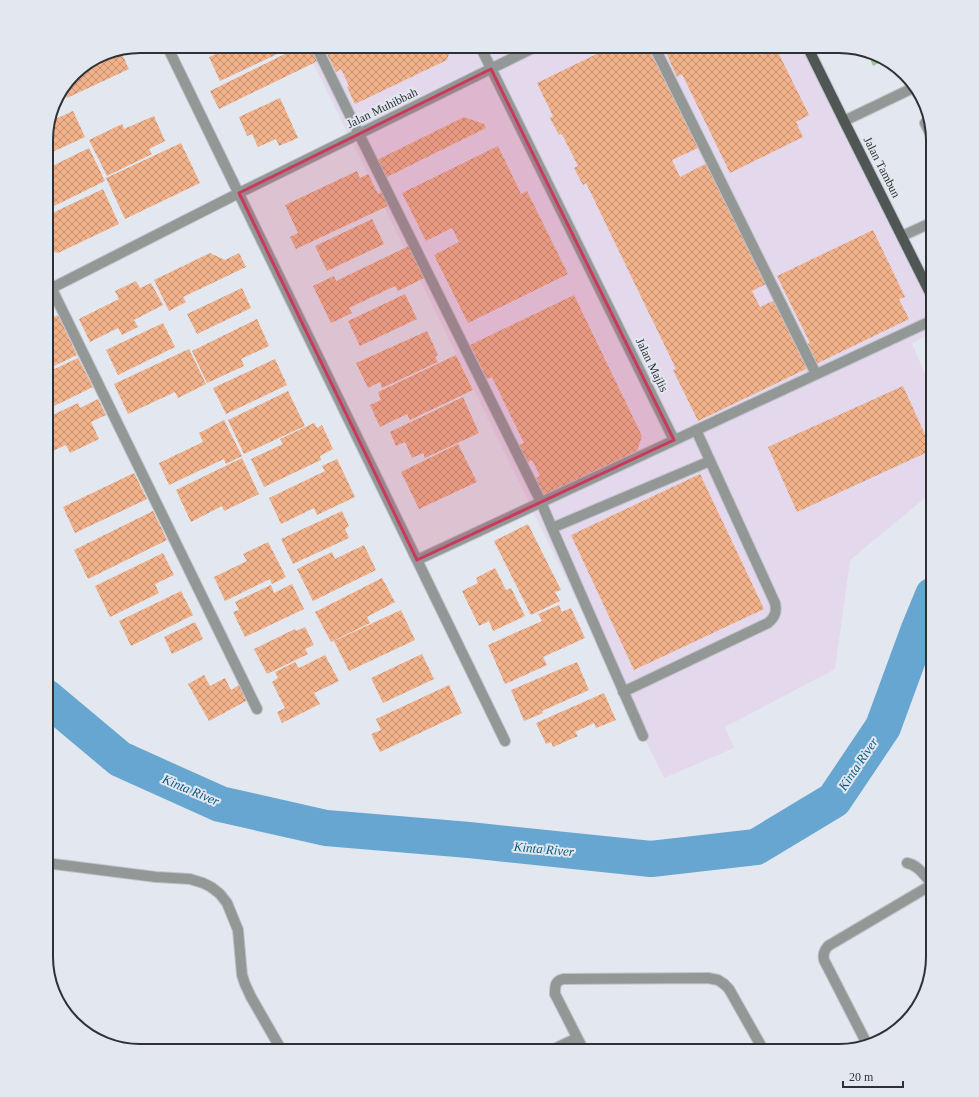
<svg xmlns="http://www.w3.org/2000/svg" width="979" height="1097" font-family="Georgia,serif">
  <style>
    .commercial { fill: #e4d8ec }
    .green { fill: #9bca98 }
    .lines { fill: none; stroke-linecap: round; stroke-linejoin: round }
    .river { stroke: #66a6d0; stroke-width: 36 }
    .building { fill: url(#building-cross-hatch) }
    .service-casing { stroke: #bfc3ca; stroke-width: 12 }
    .minor-casing { stroke: #bfc3ca; stroke-width: 12 }
    .primary-casing { stroke: #bfc3ca; stroke-width: 12 }
    .service { stroke: #939796; stroke-width: 10 }
    .minor { stroke: #939796; stroke-width: 10 }
    .primary { stroke: #4f5654; stroke-width: 10 }
    .marked { fill: #c9395d; fill-opacity: 0.2; stroke: #c9395d; stroke-width: 3; stroke-linejoin: round }
    .labels { text-anchor: middle; dominant-baseline: central; stroke-width: 4; stroke-linejoin: round; paint-order: stroke }
    .street-label { font-size: 12px; fill: #303134; stroke: #e3e7ef }
    .water-label { font-size: 13px; font-style: italic; fill: #085a83; stroke: #e3e7ef }
    .rim { fill: none; stroke: #303134; stroke-width: 2 }
  </style>
  <defs>
    <pattern id="building-cross-hatch" width="8" height="8" patternUnits="userSpaceOnUse"><rect width="8" height="8" fill="#f1b28b"/><path d="M0 0l8 8M0 8l8-8" fill="none" stroke="#c49172"/></pattern>
  </defs>
  <rect width="100%" height="100%" fill="#e3e7ef"/>
  <path class="commercial" d="M 305,46 L 801,46 L 933,310 L 933,332 L 912,343 L 933,394 L 933,491 L 850,560 L 835,669 L 725,727 L 734,748 L 664,778 Z"/>
  <path class="green" d="M 867,52 L 881,56 L 885,60 L 873,66 Z"/>
  <g class="lines">
    <path class="river" d="M 46,697 L 120,759 L 220,804 L 326,828 L 469,840 L 651,859 L 756,847 L 834,800 L 883,727 L 919,629 L 933,595"/>
  </g>
  <path class="building" d="M 203,46 L 219,46 L 206,52 Z
    M 233,46 L 284,46 L 286,50 L 220,81 L 209,57 Z
    M 301,46 L 315,46 L 322,59 L 219,109 L 210,91 Z
    M 323,46 L 448,46 L 450,50 L 447,60 L 355,104 L 347,87 L 349,86 L 341,69 L 336,72 Z
    M 613,46 L 649,46 L 698,148 L 672,160 L 680,177 L 707,163 L 766,284 L 752,291 L 760,307 L 775,300 L 808,368 L 698,421 L 673,370 L 676,369 L 586,183 L 583,185 L 574,168 L 578,166 L 562,134 L 559,135 L 550,118 L 553,116 L 537,83 Z
    M 663,46 L 757,46 L 761,55 L 776,48 L 809,115 L 796,122 L 803,137 L 730,173 L 682,74 L 677,77 Z
    M 120,50 L 129,69 L 67,98 L 63,89 L 78,70 L 104,53 Z
    M 280,98 L 298,138 L 279,146 L 276,139 L 258,147 L 252,134 L 247,136 L 239,117 Z
    M 73,111 L 85,137 L 46,155 L 46,134 L 49,122 Z
    M 154,116 L 165,141 L 149,149 L 152,154 L 107,176 L 89,140 L 122,124 L 124,129 Z
    M 464,117 L 484,124 L 486,128 L 385,178 L 377,160 Z
    M 181,143 L 200,183 L 125,219 L 106,178 Z
    M 498,146 L 521,194 L 527,191 L 568,274 L 468,323 L 434,255 L 459,242 L 452,228 L 426,241 L 402,193 Z
    M 89,148 L 105,181 L 50,208 L 46,201 L 46,169 Z
    M 357,171 L 360,178 L 368,174 L 378,194 L 385,190 L 392,204 L 296,249 L 290,237 L 298,233 L 285,205 Z
    M 103,189 L 119,224 L 58,253 L 49,251 L 46,246 L 46,229 L 49,228 L 46,222 L 46,216 Z
    M 372,219 L 384,244 L 327,271 L 315,246 Z
    M 873,230 L 905,297 L 899,299 L 909,319 L 814,365 L 805,345 L 810,343 L 777,276 Z
    M 413,244 L 428,276 L 398,291 L 395,286 L 349,308 L 352,313 L 331,323 L 313,286 L 334,276 L 336,281 Z
    M 210,253 L 225,260 L 239,253 L 246,267 L 183,297 L 186,302 L 169,311 L 154,280 Z
    M 136,281 L 140,288 L 151,283 L 163,305 L 134,320 L 138,327 L 122,335 L 118,328 L 90,342 L 79,319 L 119,299 L 115,291 Z
    M 242,288 L 251,308 L 197,334 L 187,314 Z
    M 405,294 L 417,319 L 360,346 L 348,321 Z
    M 574,295 L 642,436 L 637,451 L 544,495 L 536,478 L 540,476 L 532,460 L 526,463 L 518,445 L 524,443 L 492,377 L 487,379 L 470,345 Z
    M 58,315 L 77,355 L 46,370 L 46,320 Z
    M 257,319 L 269,346 L 241,359 L 244,366 L 207,383 L 192,351 Z
    M 163,323 L 175,347 L 118,375 L 106,350 Z
    M 427,331 L 438,355 L 435,357 L 438,362 L 382,388 L 380,382 L 368,388 L 356,363 Z
    M 189,349 L 206,384 L 178,398 L 175,392 L 128,414 L 114,384 Z
    M 456,355 L 473,390 L 410,420 L 407,414 L 380,427 L 370,405 L 381,400 L 378,392 Z
    M 78,358 L 93,387 L 46,410 L 46,373 Z
    M 275,359 L 287,385 L 226,414 L 213,388 Z
    M 903,386 L 932,450 L 797,512 L 768,447 Z
    M 288,391 L 305,426 L 244,454 L 228,420 Z
    M 463,397 L 479,433 L 425,458 L 423,453 L 412,458 L 405,442 L 396,446 L 390,432 Z
    M 98,399 L 106,415 L 91,422 L 99,439 L 70,453 L 66,445 L 50,452 L 46,444 L 46,418 L 78,403 L 80,408 Z
    M 224,420 L 242,456 L 226,464 L 224,459 L 169,485 L 159,463 L 203,442 L 199,433 Z
    M 314,423 L 317,428 L 322,425 L 333,449 L 320,456 L 321,460 L 264,487 L 251,459 L 283,444 L 280,439 Z
    M 458,444 L 477,482 L 419,509 L 401,472 Z
    M 242,458 L 259,494 L 224,511 L 222,506 L 191,522 L 176,490 Z
    M 337,459 L 355,497 L 317,515 L 314,508 L 281,524 L 269,498 L 325,471 L 322,466 Z
    M 134,473 L 147,499 L 75,533 L 63,507 Z
    M 700,474 L 764,609 L 634,670 L 571,535 Z
    M 153,511 L 167,540 L 88,579 L 74,550 Z
    M 342,511 L 349,526 L 345,529 L 349,538 L 293,564 L 281,539 Z
    M 528,524 L 561,590 L 555,592 L 560,601 L 531,615 L 494,541 Z
    M 268,542 L 286,577 L 272,584 L 270,579 L 225,601 L 214,577 L 247,561 L 243,554 Z
    M 364,545 L 376,570 L 313,601 L 297,569 L 332,552 L 335,559 Z
    M 163,553 L 174,575 L 155,584 L 159,593 L 110,617 L 95,586 Z
    M 495,568 L 506,590 L 511,588 L 525,616 L 493,631 L 489,621 L 479,626 L 462,591 L 478,583 L 476,578 Z
    M 382,578 L 395,602 L 367,617 L 370,623 L 331,642 L 315,612 Z
    M 292,584 L 304,609 L 245,637 L 233,612 L 239,610 L 235,602 L 271,585 L 274,593 Z
    M 181,591 L 193,615 L 131,646 L 119,621 Z
    M 559,605 L 562,612 L 571,608 L 585,638 L 543,657 L 547,665 L 505,684 L 488,645 L 542,621 L 538,614 Z
    M 401,610 L 415,640 L 349,671 L 334,641 Z
    M 195,622 L 203,639 L 172,654 L 164,637 Z
    M 305,627 L 314,645 L 305,649 L 308,654 L 267,674 L 254,649 L 295,629 L 296,631 Z
    M 422,654 L 434,679 L 383,703 L 371,678 Z
    M 325,655 L 339,681 L 314,693 L 320,704 L 282,723 L 277,712 L 285,708 L 272,682 L 278,678 L 275,672 L 295,662 L 299,668 Z
    M 577,662 L 589,690 L 542,711 L 543,713 L 524,721 L 511,690 Z
    M 204,675 L 210,686 L 225,678 L 231,690 L 239,685 L 248,700 L 209,721 L 188,684 Z
    M 449,685 L 462,713 L 380,752 L 371,734 L 381,730 L 376,719 Z
    M 604,693 L 616,720 L 596,728 L 594,723 L 575,732 L 578,736 L 553,747 L 551,742 L 546,744 L 536,723 Z"/>
  <g class="lines">
    <g class="service-casing">
      <path id="service" d="M 654,46 L 816,374
        M 925,123 L 932,137
        M 359,134 L 541,502 L 552,528 L 643,736
        M 902,236 L 933,222
        M 552,528 L 710,461
        M 623,692 L 768,623 C 775,617 777,612 775,603 L 696,430
        M 907,863 C 918,865 925,876 932,884
        M 555,994 C 555,986 555,981 563,979 L 708,978 L 718,980 L 724,984
        M 866,1042 L 824,960 C 823,954 824,951 828,946 L 933,884"/>
    </g>
    <g class="minor-casing">
      <path id="minor" d="M 167,46 L 505,741
        M 316,46 L 359,134
        M 480,46 L 674,440
        M 844,121 L 915,87
        M 46,277 L 257,709
        M 46,291 L 239,193 L 537,46
        M 417,560 L 933,320
        M 46,863 L 156,877 L 190,879 L 203,883 L 211,887 L 220,894 L 227,903 L 238,930 L 242,975 L 245,984 L 251,997 L 282,1051
        M 724,984 L 729,989 L 764,1051
        M 555,994 L 584,1051
        M 550,1051 L 577,1038"/>
    </g>
    <g class="primary-casing">
      <path id="primary" d="M 807,46 L 844,121 L 933,299"/>
    </g>
    <use href="#service" class="service"/>
    <use href="#minor" class="minor"/>
    <use href="#primary" class="primary"/>
  </g>
  <path class="marked" d="M 491,69 L 674,440 L 417,560 L 239,193 Z"/>
  <g class="labels">
    <g class="street-label">
      <text transform="translate(382 108) rotate(-26)">Jalan Muhibbah</text>
      <text transform="translate(882 167) rotate(63)">Jalan Tambun</text>
      <text transform="translate(652 365) rotate(64)">Jalan Majlis</text>
    </g>
    <g class="water-label">
      <text transform="translate(858 764) rotate(-56)">Kinta River</text>
      <text transform="translate(191 790) rotate(23)">Kinta River</text>
      <text transform="translate(544 849) rotate(5)">Kinta River</text>
    </g>
  </g>
  <path d="M0 0H979V1097H0ZM140 53H839A87 87 0 0 1 926 140V957A87 87 0 0 1 839 1044H140A87 87 0 0 1 53 957V140A87 87 0 0 1 140 53Z" fill="#e3e7ef" fill-rule="evenodd"/>
  <path class="rim" d="M140 53H839A87 87 0 0 1 926 140V957A87 87 0 0 1 839 1044H140A87 87 0 0 1 53 957V140A87 87 0 0 1 140 53Z"/>
  <path d="M843 1081v6h60v-6" fill="none" stroke="#303134" stroke-width="2"/>
  <text x="849" y="1081" font-size="12" fill="#303134" stroke="#e3e7ef" stroke-width="3" paint-order="stroke">20 m</text>
</svg>
